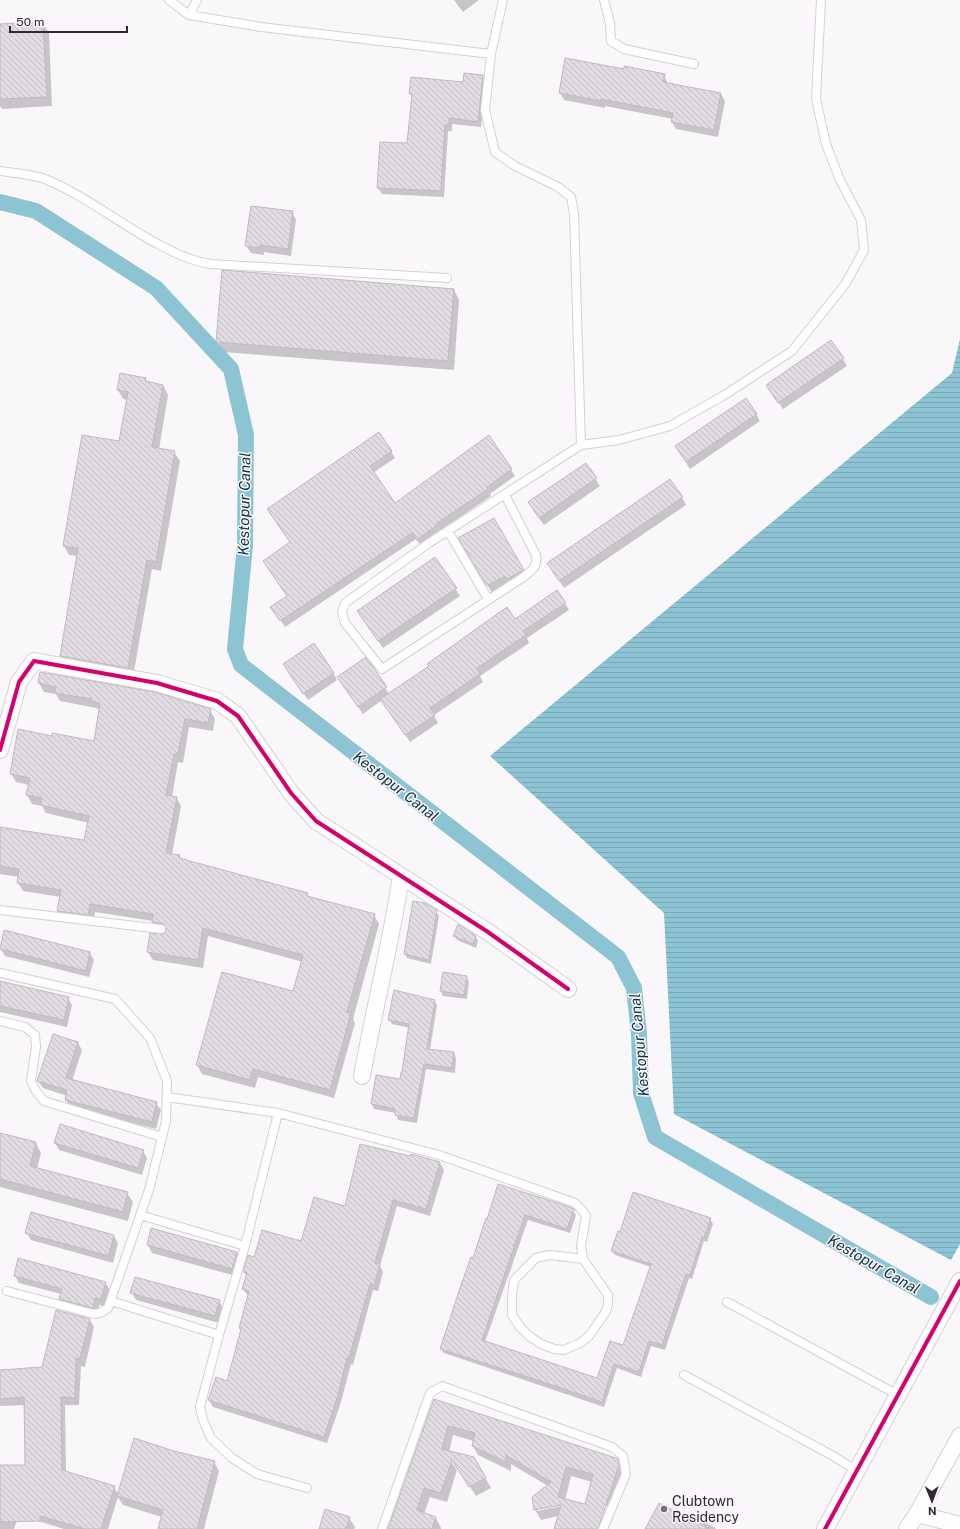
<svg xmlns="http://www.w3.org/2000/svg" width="960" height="1529" font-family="'Public Sans',sans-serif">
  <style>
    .water { fill: url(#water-rules) }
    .shadow { fill: #0003; fill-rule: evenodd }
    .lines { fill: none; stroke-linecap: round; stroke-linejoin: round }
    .canal { stroke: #8dc4d3; stroke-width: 16 }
    .building { fill: url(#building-back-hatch); stroke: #bfbac0; fill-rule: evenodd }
    .lane-casing { stroke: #d5d0d6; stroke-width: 10 }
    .street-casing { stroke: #d5d0d6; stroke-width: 18 }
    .lane { stroke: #fefefe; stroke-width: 8 }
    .street { stroke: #fefefe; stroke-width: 16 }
    .cycleway-casing { stroke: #fbf6fb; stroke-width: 6 }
    .cycleway { stroke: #d6006c; stroke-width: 4 }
    .poi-dot { fill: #767077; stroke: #fbf6fb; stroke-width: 1.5 }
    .labels { text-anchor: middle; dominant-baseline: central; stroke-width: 3; stroke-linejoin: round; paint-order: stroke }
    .poi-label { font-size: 14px; fill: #2f2731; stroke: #fbf6fb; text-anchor: start }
    .water-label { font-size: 15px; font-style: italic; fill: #0f353e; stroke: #fbf6fb }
  </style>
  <defs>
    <pattern id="water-rules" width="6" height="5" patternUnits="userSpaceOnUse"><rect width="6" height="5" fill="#8dc4d3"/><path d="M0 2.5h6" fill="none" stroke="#7aa8b6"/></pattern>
    <pattern id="building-back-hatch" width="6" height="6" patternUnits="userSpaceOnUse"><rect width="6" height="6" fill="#e1dce2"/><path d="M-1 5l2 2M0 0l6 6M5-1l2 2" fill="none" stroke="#c1bdc2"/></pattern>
  </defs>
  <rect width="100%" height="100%" fill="#faf7fa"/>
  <path class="water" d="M 960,339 L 960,1244 L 951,1260 L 674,1114 L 664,913 L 490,756 L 952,373 Z"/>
  <path class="shadow" d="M 454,0 L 479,0 L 463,12 Z
    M 43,23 L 49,33 L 52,106 L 2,109 L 0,106 L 0,25 Z
    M 566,59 L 625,70 L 664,75 L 668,84 L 721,94 L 725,101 L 718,137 L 676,129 L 672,122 L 673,119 L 605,106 L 605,108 L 564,100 L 560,93 Z
    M 483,76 L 486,82 L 481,127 L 452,124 L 452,131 L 448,131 L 444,197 L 382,194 L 378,188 L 408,144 L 412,97 L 411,94 L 464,84 Z
    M 292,212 L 296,220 L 291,256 L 264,252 L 264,255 L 251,253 L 246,246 Z
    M 454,290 L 459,300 L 454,370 L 223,352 L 218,342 Z
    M 843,359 L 847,366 L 783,409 L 771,392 Z
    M 145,378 L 148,383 L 163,385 L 168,395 L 159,449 L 174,452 L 180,461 L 161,571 L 152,569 L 133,677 L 66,665 L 61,656 L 77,556 L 69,555 L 64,546 L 120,443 L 127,400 L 123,399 L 118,390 Z
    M 756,414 L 760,421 L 690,469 L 676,447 Z
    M 489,437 L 515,476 L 490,494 L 491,496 L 439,531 L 440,533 L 421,546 L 416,539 L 285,627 L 276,613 L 287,596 L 291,543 L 273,516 L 391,451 L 395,458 L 373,473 L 395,504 Z
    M 586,464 L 600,486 L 544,525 L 533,510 Z
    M 682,497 L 686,505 L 564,588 L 552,570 Z
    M 494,519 L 527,577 L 510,583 L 492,593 L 460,538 Z
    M 435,558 L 460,596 L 383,648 L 363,619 Z
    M 565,603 L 569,610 L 527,638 L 529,643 L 480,676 L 483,682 L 434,715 L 438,723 L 410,742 L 382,700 L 363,714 L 343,684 L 365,659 L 389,694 L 515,620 Z
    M 284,664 L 333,673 L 337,680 L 308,700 Z
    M 39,683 L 210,710 L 215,719 L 213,731 L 189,727 L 183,763 L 178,762 L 172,797 L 176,797 L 181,806 L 172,855 L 179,856 L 181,860 L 307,894 L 308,897 L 374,915 L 379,924 L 353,1019 L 355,1023 L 334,1098 L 258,1077 L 255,1088 L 202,1074 L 197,1065 L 294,993 L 303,962 L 208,936 L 203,968 L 153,960 L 148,952 L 166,932 L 158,931 L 153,921 L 95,912 L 93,923 L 63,920 L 58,911 L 61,897 L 23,891 L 18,883 L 19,877 L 0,874 L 0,828 L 85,842 L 89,823 L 46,813 L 42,806 L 32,804 L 27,795 L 29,785 L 16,782 L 11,774 L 52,737 L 94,742 L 100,710 L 96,708 L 60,701 L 56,694 L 44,692 Z
    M 436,911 L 439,916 L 431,964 L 407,958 L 405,954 Z
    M 454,935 L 476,937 L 478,941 L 476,948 L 457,940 Z
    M 1,949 L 90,953 L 94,960 L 89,977 L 5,956 Z
    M 466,977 L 469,981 L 467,999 L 443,996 L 441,991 Z
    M 0,982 L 68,998 L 72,1005 L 67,1027 L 0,1012 Z
    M 434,1001 L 437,1005 L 430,1050 L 454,1053 L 456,1058 L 455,1073 L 426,1069 L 417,1123 L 398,1120 L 396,1113 L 374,1109 L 372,1104 L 376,1076 L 401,1080 L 403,1074 L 410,1028 L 392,1024 L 389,1019 Z
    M 78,1043 L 82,1050 L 72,1081 L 156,1103 L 161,1110 L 156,1129 L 70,1107 L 66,1100 L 67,1096 L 43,1088 L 38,1081 Z
    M 0,1134 L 36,1143 L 41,1153 L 37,1169 L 127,1193 L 133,1202 L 128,1221 L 0,1187 Z
    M 55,1143 L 143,1151 L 147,1158 L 142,1175 L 59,1150 Z
    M 440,1163 L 444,1170 L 430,1216 L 397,1206 L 380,1266 L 383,1272 L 378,1291 L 373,1290 L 353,1365 L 351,1364 L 341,1402 L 327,1443 L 213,1407 L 209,1400 L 228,1382 L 241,1330 L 240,1328 L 249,1297 L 243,1289 L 247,1277 L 244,1272 L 255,1258 L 301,1243 L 345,1208 Z
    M 498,1186 L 573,1210 L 576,1215 L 570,1233 L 528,1220 L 485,1342 L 598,1379 L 624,1346 L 651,1267 L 615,1255 L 612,1251 L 621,1233 L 710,1219 L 713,1224 L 707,1242 L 704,1241 L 692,1279 L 689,1278 L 665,1350 L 651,1346 L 641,1377 L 617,1368 L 604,1407 L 444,1353 L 441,1349 L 488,1220 Z
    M 152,1229 L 237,1253 L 241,1261 L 236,1276 L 152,1253 L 148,1245 Z
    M 26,1232 L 114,1236 L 118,1243 L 113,1263 L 31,1240 Z
    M 15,1275 L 105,1283 L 110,1290 L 105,1306 L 99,1305 L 97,1315 L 64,1306 L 60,1299 L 61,1294 L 19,1283 Z
    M 132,1293 L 219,1301 L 223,1308 L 219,1323 L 136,1300 Z
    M 90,1320 L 94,1327 L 85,1367 L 81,1366 L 79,1405 L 65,1405 L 66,1472 L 114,1487 L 118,1494 L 174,1452 L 214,1462 L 219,1471 L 204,1529 L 159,1529 L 162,1517 L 123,1505 L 118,1497 L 108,1529 L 64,1529 L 19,1515 L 14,1529 L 0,1529 L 0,1466 L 26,1466 L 25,1405 L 0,1406 L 0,1371 L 43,1368 Z
    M 434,1400 L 617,1460 L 623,1470 L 615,1504 L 593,1509 L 592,1482 L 571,1476 L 565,1500 L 580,1511 L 541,1520 L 535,1510 L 533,1497 L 548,1486 L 511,1464 L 511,1471 L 478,1455 L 473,1446 L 474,1441 L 453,1435 L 449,1452 L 474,1458 L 491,1488 L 476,1496 L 453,1460 L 450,1460 L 457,1470 L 447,1502 L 430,1497 L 424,1514 L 436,1518 L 441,1528 L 441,1529 L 389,1529 ZM 565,1503 L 566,1505 L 537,1511 L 537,1509 Z
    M 349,1518 L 355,1527 L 354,1529 L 320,1529 Z
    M 697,1518 L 714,1527 L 716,1529 L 646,1529 L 695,1523 Z"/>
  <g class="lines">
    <path class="canal" d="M 0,202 L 36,211 L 156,288 L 231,369 L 246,435 L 245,545 L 235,649 L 241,665 L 618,957 L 634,988 L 639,1034 L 641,1093 L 655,1137 L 931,1297"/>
  </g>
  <path class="building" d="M 43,22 L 47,97 L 0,99 L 0,24 Z
    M 565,58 L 624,69 L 624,66 L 665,74 L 663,82 L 721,93 L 714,130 L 671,122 L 673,113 L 601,99 L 601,101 L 559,93 Z
    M 464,73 L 483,75 L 478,122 L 449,118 L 449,125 L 445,125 L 441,191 L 377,188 L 380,142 L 407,143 L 412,94 L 409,94 L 411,77 L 463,82 Z
    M 251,206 L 293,211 L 288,249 L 260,245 L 260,248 L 245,246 Z
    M 222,270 L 454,289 L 448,361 L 216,342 Z
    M 831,340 L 844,358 L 778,403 L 766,385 Z
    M 120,373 L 146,378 L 145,381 L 163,385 L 152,447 L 175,451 L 156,562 L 147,560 L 128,668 L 60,656 L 78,548 L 63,546 L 82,435 L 119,441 L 128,392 L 117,390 Z
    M 746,398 L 757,414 L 686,462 L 675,446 Z
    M 379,432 L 392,451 L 370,466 L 395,503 L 489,435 L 512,469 L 487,487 L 488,489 L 436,524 L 437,525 L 417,540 L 412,533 L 280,621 L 270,607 L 287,596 L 263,561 L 290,542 L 267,509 Z
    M 586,463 L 597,478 L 539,518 L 528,502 Z
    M 670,479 L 683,497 L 559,581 L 547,563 Z
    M 494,518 L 524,570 L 507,579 L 505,576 L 487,586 L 458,538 Z
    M 435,557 L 457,588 L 378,641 L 357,611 Z
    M 557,590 L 566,603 L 523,631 L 526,635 L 476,669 L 480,674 L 430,708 L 435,715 L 405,735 L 380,699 L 429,666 L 427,664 L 507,607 L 515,619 Z
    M 314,643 L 334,673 L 303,694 L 283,664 Z
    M 366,657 L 387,687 L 358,707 L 337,677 Z
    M 40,672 L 155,692 L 211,709 L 208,723 L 185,719 L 178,754 L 174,754 L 166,795 L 177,797 L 166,853 L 180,855 L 179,858 L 308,893 L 307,896 L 375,914 L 347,1012 L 351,1013 L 330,1090 L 253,1069 L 250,1080 L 196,1065 L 222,972 L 293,991 L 303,955 L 203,928 L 198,960 L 147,952 L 150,933 L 163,934 L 166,930 L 164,924 L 152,922 L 153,914 L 90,904 L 88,915 L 57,911 L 61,890 L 17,883 L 19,869 L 0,866 L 0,827 L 84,840 L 89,816 L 40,805 L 42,798 L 26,795 L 30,778 L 10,774 L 18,729 L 52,736 L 52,733 L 94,741 L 100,703 L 91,701 L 92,699 L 54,693 L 56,687 L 38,683 Z
    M 413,901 L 425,903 L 437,910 L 429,960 L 404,954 Z
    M 458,924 L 476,936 L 473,944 L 453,936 Z
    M 4,930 L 90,952 L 86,971 L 0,949 Z
    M 443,972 L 467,976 L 464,995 L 440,991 Z
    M 0,981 L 69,997 L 64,1020 L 0,1006 Z
    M 394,990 L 435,1000 L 427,1049 L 454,1052 L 452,1068 L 424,1064 L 414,1118 L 395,1115 L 395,1109 L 371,1104 L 376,1075 L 400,1079 L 401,1072 L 402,1072 L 409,1024 L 388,1020 Z
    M 53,1034 L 78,1042 L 66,1078 L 157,1102 L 152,1122 L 65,1100 L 67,1090 L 37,1081 Z
    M 60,1124 L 144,1150 L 138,1168 L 54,1143 Z
    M 0,1133 L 36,1142 L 30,1166 L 128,1192 L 123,1212 L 0,1179 Z
    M 360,1144 L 410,1156 L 411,1154 L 440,1162 L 426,1209 L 393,1200 L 375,1263 L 380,1264 L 374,1285 L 370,1284 L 349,1358 L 347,1358 L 338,1395 L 324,1437 L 208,1400 L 216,1377 L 227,1381 L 241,1329 L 239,1328 L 249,1291 L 242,1289 L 247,1273 L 243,1272 L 248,1255 L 254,1257 L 262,1230 L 301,1241 L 314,1197 L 345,1206 Z
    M 498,1184 L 564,1205 L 574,1209 L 567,1229 L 525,1215 L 482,1340 L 597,1378 L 610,1341 L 623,1345 L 651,1264 L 611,1251 L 618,1231 L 620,1232 L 633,1192 L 711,1218 L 704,1238 L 702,1237 L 690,1275 L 686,1274 L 662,1345 L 649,1341 L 639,1372 L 614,1364 L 602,1402 L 537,1380 L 440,1349 L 460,1288 L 471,1257 L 473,1258 L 486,1218 L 487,1219 Z
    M 31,1212 L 114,1235 L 109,1256 L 25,1233 Z
    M 151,1228 L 237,1252 L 232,1269 L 147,1245 Z
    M 18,1258 L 106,1282 L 101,1299 L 95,1298 L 93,1308 L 59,1299 L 62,1289 L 14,1276 Z
    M 135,1277 L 220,1300 L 215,1316 L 130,1293 Z
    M 56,1310 L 90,1319 L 80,1359 L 76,1358 L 75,1398 L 61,1397 L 62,1470 L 115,1486 L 101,1529 L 85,1529 L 40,1516 L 40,1521 L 0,1522 L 0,1465 L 25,1465 L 24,1397 L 0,1399 L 0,1370 L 42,1367 Z
    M 434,1399 L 616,1458 L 618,1459 L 619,1465 L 598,1529 L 554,1529 L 561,1505 L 534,1510 L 532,1497 L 551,1482 L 506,1455 L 506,1462 L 472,1446 L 475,1433 L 448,1426 L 442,1449 L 474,1457 L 486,1478 L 469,1487 L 452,1460 L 441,1493 L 424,1488 L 417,1510 L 436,1517 L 432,1529 L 388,1529 ZM 566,1467 L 593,1474 L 585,1504 L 558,1497 Z
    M 134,1438 L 174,1451 L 215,1461 L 197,1529 L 158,1529 L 163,1510 L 117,1496 Z
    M 659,1503 L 709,1529 L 645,1529 Z
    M 325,1509 L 350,1517 L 346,1529 L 319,1529 Z"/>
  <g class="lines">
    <g class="lane-casing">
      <path id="lane" d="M 169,0 L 189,15 L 261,27 L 491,54
        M 503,0 L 491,54 L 485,110 L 495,152 L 515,166 L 558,187 L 571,197 L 574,214 L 581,445
        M 604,0 L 610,23 L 611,41 L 624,49 L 694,64
        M 189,15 L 197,0
        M 0,171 C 15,173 31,174 45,179 C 84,195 119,223 156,243 C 175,253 188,260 210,264 L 447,278
        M 505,495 L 536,555 C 538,568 531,571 522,578 L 382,669 L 345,623 L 342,612 L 345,603 L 429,543 L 581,445 L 619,440 L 670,426 L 726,394 L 792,351 L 846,283 L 864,250 L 861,220 L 840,180 L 826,144 L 816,99 L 821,0
        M 448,531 L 488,599
        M 0,910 L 161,929
        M 0,973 L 115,999 L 150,1038 L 167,1081 L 166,1121 L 149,1190 L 108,1308 L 100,1313 L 94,1314 L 7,1291
        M 0,1021 L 25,1027 L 35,1035 L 36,1047 L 31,1081 L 36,1091 L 44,1101 L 162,1137
        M 167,1097 L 278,1113 L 439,1155 L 575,1203 L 581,1209 L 586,1215 L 581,1246 L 583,1259 L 608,1295 L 608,1305 L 605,1313 L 589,1336 L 580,1343 L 564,1350 L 554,1349 L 541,1344 L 529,1336 L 520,1327 L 512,1315 L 512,1297 L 514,1280 L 536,1258 L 550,1255 L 583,1259
        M 278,1113 L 245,1246 L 219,1335 L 200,1407 L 203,1420 L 211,1438 L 232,1458 L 257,1474 L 307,1488
        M 140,1215 L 245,1246
        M 111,1301 L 219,1335
        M 727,1302 L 898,1395
        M 684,1375 L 835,1457 L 857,1471
        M 382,1529 L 430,1393 L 442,1386 L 612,1447 L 623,1456 L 626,1474 L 603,1529"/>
    </g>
    <g class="street-casing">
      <path id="street" d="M 0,750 L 19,682 L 34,661 L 157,683 L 217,701 L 238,716 L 291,793 L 316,821 L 488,932 L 568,989
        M 362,1076 C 374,1009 391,943 401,876
        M 917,1514 L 960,1525
        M 825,1529 L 960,1281
        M 907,1529 L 917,1514 L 960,1436"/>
    </g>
    <use href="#lane" class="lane"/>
    <use href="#street" class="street"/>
    <g class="cycleway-casing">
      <path id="cycleway" d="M 0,750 L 19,682 L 34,661 L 157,683 L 217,701 L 238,716 L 291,793 L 316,821 L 488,932 L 568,989
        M 825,1529 L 960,1281"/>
    </g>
    <use href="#cycleway" class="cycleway"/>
  </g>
  <circle class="poi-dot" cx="664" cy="1509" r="4"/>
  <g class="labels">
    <g class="poi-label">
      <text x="672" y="1501">Clubtown<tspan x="672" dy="16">Residency</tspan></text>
    </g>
    <g class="water-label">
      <text transform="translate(244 504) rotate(-89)">Kestopur Canal</text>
      <text transform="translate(396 786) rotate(38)">Kestopur Canal</text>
      <text transform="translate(639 1045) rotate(-95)">Kestopur Canal</text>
      <text transform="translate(874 1264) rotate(30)">Kestopur Canal</text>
    </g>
  </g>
  <g transform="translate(932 1501) rotate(179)" stroke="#fbf6fb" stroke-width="3" paint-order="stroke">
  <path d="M0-3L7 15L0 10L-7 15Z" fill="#2f2731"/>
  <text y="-6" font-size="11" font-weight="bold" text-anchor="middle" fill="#2f2731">N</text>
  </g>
  <path d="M10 26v6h117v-6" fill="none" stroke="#2f2731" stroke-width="2"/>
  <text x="16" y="26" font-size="12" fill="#2f2731" stroke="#fbf6fb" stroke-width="3" paint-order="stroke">50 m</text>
</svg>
